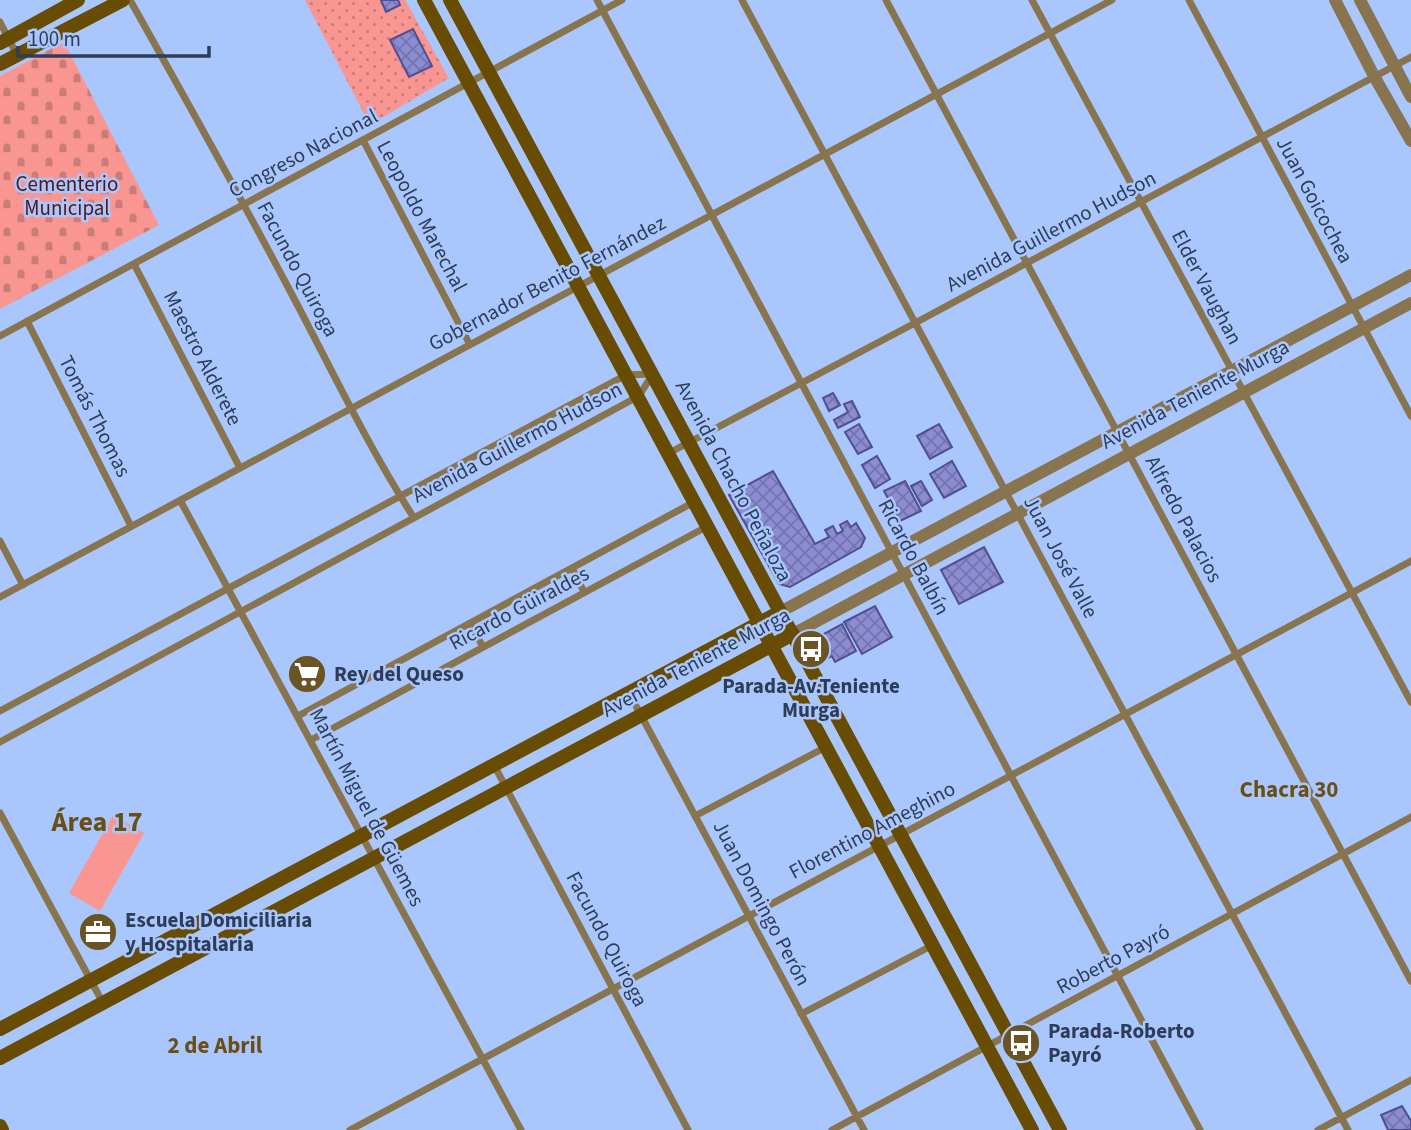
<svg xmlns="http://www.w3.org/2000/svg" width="1411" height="1130" font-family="'Source Sans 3',sans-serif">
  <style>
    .cemetery { fill: url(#cemetery-stones) }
    .park { fill: url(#park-dots) }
    .garden { fill: #f99691 }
    .building { fill: url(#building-cross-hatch); stroke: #514f90; stroke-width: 2 }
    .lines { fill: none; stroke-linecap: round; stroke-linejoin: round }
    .minor { stroke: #88744f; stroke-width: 7 }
    .tertiary { stroke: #88744f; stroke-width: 12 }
    .secondary { stroke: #694c03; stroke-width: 14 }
    .labels { text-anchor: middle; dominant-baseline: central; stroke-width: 5; stroke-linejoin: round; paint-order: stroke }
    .street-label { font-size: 21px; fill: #2e3c58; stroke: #aac7fd }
    .park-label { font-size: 21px; fill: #561517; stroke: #aac7fd }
    .poi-label { font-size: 21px; font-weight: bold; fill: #2e3c58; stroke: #aac7fd; text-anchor: start }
    .neighbourhood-label { font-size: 23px; font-weight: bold; fill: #694f16; stroke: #aac7fd }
    .district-label { font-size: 28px; font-weight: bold; fill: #694f16; stroke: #aac7fd }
  </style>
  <defs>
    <pattern id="cemetery-stones" width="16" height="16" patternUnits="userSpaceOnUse" patternTransform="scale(1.75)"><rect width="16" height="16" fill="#f99691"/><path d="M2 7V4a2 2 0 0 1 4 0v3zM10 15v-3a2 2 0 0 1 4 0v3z" fill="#ca7c79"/></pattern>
    <pattern id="park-dots" width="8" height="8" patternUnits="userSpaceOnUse" patternTransform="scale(1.75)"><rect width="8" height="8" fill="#f99691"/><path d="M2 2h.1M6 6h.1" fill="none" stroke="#ca7c79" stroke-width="1.8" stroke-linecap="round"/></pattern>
    <pattern id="building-cross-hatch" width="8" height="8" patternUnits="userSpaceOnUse" patternTransform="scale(1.75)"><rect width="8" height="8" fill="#8c8cd2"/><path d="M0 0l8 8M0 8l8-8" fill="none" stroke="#7374ad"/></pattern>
  </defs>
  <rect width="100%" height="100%" fill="#aac7fd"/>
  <path class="cemetery" d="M 64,42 L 159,225 L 0,309 L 0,76 Z"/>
  <path class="park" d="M 305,0 L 405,0 L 449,78 L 370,125 Z"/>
  <path class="garden" d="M 113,815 L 144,833 L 100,911 L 69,893 Z"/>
  <path class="building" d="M 381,0 L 398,0 L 400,5 L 386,12 Z
    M 413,29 L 432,66 L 409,77 L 390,40 Z
    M 833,393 L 840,405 L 829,411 L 823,398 Z
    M 852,401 L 860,417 L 838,428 L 834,420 L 848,412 L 844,404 Z
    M 859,424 L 872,447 L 858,454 L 845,432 Z
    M 939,424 L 952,447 L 930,459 L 917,436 Z
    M 877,456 L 890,479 L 875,488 L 862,465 Z
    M 952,461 L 966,486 L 944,498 L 930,474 Z
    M 773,471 L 815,544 L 829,537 L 825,530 L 833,526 L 837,534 L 843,531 L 840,525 L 847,521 L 851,527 L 856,523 L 865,538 L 861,547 L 790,587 L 779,584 L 729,495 Z
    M 905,481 L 921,511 L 900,521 L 884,491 Z
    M 921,481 L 932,500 L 922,506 L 911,486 Z
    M 984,547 L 1003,582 L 959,604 L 941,570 Z
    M 875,606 L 892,637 L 862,654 L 844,622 Z
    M 842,624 L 856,651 L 835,662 L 832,656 L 826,659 L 823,654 L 819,656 L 811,641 Z
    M 1402,1106 L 1411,1121 L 1411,1130 L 1388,1130 L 1381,1115 Z"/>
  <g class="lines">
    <path class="minor" d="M 130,0 C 184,96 238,192 289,289 C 330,366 367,445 414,518
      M 597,0 L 1200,1130
      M 742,0 L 1348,1130
      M 886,0 L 1411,981
      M 1032,0 L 1411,702
      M 1189,0 L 1411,416
      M 0,22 L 17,55
      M 363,140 L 470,345
      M 134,264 L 240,468
      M 27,321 L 131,526
      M 0,336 L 622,0
      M 669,453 L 915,323 L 1411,57
      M 180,500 L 521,1130
      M 0,541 L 23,585
      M 572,568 L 584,592
      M 0,597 L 1112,0
      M 470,623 L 483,647
      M 629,693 L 864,1130
      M 0,711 L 626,375 L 651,374
      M 298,716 L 694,502
      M 311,740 L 708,526
      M 0,742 L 639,396 L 652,375
      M 494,765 L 688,1130
      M 0,813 L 103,1003
      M 695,816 L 826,747
      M 801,1014 L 933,945
      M 350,1130 L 1411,561
      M 832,1130 L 1411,817
      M 1318,1130 L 1411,1080"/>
    <path class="tertiary" d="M 1335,0 L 1374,76 L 1411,141
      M 1360,0 L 1411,97
      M 780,612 L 1411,275
      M 793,634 L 1411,303"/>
    <path class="secondary" d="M 424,0 L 1032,1130
      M 450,0 L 1060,1130
      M 0,43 L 78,0
      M 0,64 L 123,0
      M 0,1029 L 780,612
      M 0,1058 L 793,634
      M 0,1126 L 2,1130"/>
  </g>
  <defs>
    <g id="bus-disc" transform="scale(2.0125)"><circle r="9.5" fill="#6b5424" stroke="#aac7fd"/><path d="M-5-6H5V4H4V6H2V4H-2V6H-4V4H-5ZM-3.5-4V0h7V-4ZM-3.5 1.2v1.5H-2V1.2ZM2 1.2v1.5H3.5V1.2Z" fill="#fff"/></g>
    <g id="supermarket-disc" transform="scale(2.0125)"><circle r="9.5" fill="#6b5424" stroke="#aac7fd"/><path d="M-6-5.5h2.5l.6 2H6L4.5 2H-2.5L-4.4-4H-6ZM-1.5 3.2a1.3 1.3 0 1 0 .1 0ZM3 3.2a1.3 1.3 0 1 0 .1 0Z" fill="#fff"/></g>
    <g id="office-disc" transform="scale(2.0125)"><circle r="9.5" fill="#6b5424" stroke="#aac7fd"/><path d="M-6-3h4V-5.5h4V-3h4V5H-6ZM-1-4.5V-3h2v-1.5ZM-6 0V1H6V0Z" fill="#fff"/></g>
  </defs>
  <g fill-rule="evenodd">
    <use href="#bus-disc" x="811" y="649"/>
    <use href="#supermarket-disc" x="307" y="674"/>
    <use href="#office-disc" x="98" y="932"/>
    <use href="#bus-disc" x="1021" y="1043"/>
  </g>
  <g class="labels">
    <g class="street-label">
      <text transform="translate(303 153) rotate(-28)">Congreso Nacional</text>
      <text transform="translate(1315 200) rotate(62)">Juan Goicochea</text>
      <text transform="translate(422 216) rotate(62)">Leopoldo Marechal</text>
      <text transform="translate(1051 231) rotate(-28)">Avenida Guillermo Hudson</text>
      <text transform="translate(298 269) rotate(62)">Facundo Quiroga</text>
      <text transform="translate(547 283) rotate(-28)">Gobernador Benito Fernández</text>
      <text transform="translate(1207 287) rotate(62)">Elder Vaughan</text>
      <text transform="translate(203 358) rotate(63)">Maestro Alderete</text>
      <text transform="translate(1195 394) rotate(-28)">Avenida Teniente Murga</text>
      <text transform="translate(95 416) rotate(63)">Tomás Thomas</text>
      <text transform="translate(517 442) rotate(-28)">Avenida Guillermo Hudson</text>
      <text transform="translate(734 481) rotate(62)">Avenida Chacho Peñaloza</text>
      <text transform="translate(1184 519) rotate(62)">Alfredo Palacios</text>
      <text transform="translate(914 557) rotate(62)">Ricardo Balbín</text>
      <text transform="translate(1061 557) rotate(62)">Juan José Valle</text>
      <text transform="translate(519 608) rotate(-28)">Ricardo Güiraldes</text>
      <text transform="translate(696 662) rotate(-28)">Avenida Teniente Murga</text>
      <text transform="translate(367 807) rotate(62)">Martín Miguel de Güemes</text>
      <text transform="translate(872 830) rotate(-28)">Florentino Ameghino</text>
      <text transform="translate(762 903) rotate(62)">Juan Domingo Perón</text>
      <text transform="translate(607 939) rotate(62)">Facundo Quiroga</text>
      <text transform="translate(1113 959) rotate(-28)">Roberto Payró</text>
    </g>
    <g class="park-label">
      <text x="67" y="184">Cementerio<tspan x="67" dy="24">Municipal</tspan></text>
    </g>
    <g class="poi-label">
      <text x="334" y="674">Rey del Queso</text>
      <text x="811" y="686" text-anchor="middle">Parada-Av.Teniente<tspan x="811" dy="24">Murga</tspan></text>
      <text x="125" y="920">Escuela Domiciliaria<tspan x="125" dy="24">y Hospitalaria</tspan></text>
      <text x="1048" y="1031">Parada-Roberto<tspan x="1048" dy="24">Payró</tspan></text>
    </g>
    <g class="neighbourhood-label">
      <text x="1289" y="789">Chacra 30</text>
      <text x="215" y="1045">2 de Abril</text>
    </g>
    <g class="district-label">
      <text x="97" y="822">Área 17</text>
    </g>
  </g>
  <path d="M18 46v10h191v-10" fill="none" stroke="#2e3c58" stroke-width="3.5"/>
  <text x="28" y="46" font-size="21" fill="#2e3c58" stroke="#aac7fd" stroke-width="5" paint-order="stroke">100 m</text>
</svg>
